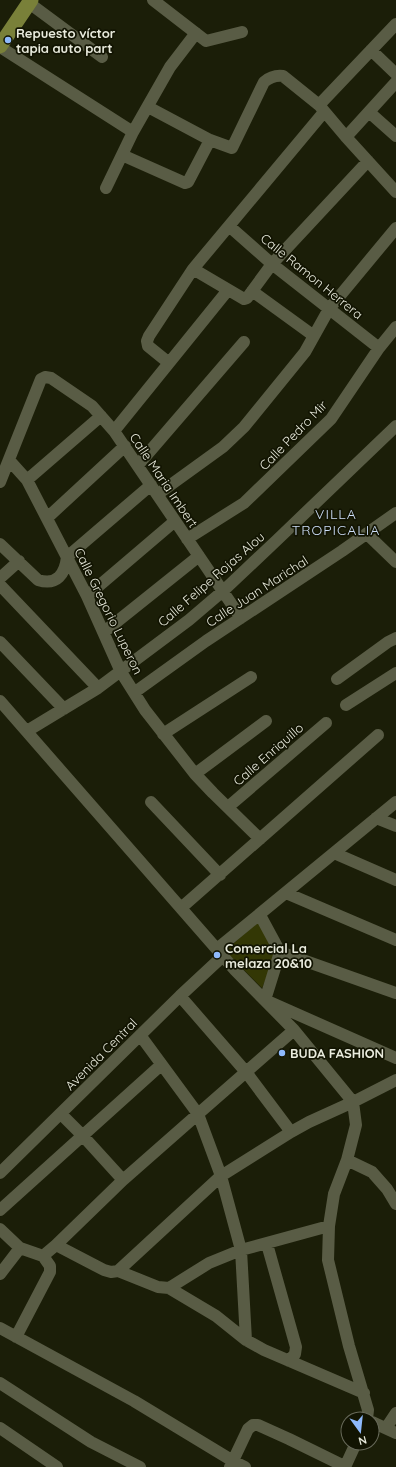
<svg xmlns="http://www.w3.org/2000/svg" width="396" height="1467" font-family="Quicksand,sans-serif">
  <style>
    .green { fill: #333705 }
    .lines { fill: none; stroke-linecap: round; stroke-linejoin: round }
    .minor { stroke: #595c45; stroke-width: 12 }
    .major { stroke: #798039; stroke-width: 15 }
    .poi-dot { fill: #8eb9fc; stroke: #121402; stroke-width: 1.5 }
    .labels { text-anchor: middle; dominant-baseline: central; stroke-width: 3.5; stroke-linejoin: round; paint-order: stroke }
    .poi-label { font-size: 13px; font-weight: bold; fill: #e9ebdd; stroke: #121402; text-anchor: start }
    .street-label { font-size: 13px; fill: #e9ebdd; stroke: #121402 }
    .neighbourhood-label { font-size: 14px; letter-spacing: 1px; fill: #cddef8; stroke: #121402 }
  </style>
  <rect width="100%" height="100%" fill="#1b1e08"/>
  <path class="green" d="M 259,921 L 276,954 L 262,988 L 225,951 Z"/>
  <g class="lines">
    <path class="minor" d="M 153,0 L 206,41 L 242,32
      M 29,3 L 102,57
      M 0,47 L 133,132
      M 371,50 L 396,74
      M 319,105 L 396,24
      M 148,107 L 210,140 L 232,148 L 264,82 C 270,77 275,75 283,76 L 319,105 L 346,137 L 396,192
      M 369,112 L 396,136
      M 346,137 L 396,82
      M 122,155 L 185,183 L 188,182 L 210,140
      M 106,188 L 133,132 L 170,67 L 196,33
      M 229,226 L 272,264 L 379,348
      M 193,269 L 244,299 L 247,298 L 272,264 L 368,161
      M 252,291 L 314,336
      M 169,363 L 148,346 L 147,341 L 149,336 L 193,269 L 324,112
      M 114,431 L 228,290
      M 9,460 L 27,480 L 87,596 L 121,672 L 145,710 L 195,774 L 213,793 L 260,839
      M 138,465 L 244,342
      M 27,480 L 101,416
      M 0,482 L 41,379 L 45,377 L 51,378 L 92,406 L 114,431 L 241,618
      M 158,494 L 223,447 L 244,427 L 305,352 L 329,309 L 396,228
      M 47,518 L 125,446
      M 367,534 L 396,562
      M 187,539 L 244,503 L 331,419 L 379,348 L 396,327
      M 0,544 L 38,580 C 57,586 65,574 67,557 L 151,485
      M 0,578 L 19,561
      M 0,585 L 98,688
      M 87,596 L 175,521
      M 104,632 L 199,556
      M 0,642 L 64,709
      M 337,679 L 388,642 L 396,638
      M 135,692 L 206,641 L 342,551 L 396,513
      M 0,701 L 235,970 L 294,1030 L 353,1102 L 356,1125 L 347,1160 L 334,1194 L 329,1226 L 328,1260 L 349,1346 L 368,1410 L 367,1419
      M 346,705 L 396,673
      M 27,731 L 98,688 L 189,620 L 223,591 L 277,540 L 396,426
      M 163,734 L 251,677
      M 195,774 L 266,721
      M 151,802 L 220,875
      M 228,807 L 326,723
      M 376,818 L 396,826
      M 334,853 L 396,880
      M 286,893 L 396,940
      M 181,908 L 378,735
      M 260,915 L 280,952 L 265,1000 L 396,1058
      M 217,949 L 396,802
      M 280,952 L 396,993
      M 180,996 L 246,1072 L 291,1132
      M 140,1035 L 198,1114 L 221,1176 L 241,1250 L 246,1340
      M 61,1114 L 83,1136 L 123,1180
      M 347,1160 L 372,1172 L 387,1189 L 396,1204
      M 0,1173 L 180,996 L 223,956
      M 0,1210 L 161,1065
      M 0,1229 L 20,1248 L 43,1256 L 56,1245 L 104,1270 L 111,1272 L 118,1271 L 158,1287 L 169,1288 L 216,1316 L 246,1340 L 264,1350 L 364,1393
      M 267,1244 L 296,1347 L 295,1354 L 289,1361
      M 56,1245 L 123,1180 L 198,1114 L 294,1030
      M 118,1271 L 221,1176 L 291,1132 L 309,1122 L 353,1102 L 396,1080
      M 0,1274 L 20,1248
      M 169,1288 L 209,1263 L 241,1250 L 329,1226
      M 0,1328 L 134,1401 L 233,1461 L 245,1467
      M 16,1337 L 50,1272 L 50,1266 L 43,1256
      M 0,1383 L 91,1442 L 140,1467
      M 372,1422 L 396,1433
      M 0,1428 L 57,1467
      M 386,1428 L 396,1413
      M 230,1467 L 248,1429 L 253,1425 L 258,1425 L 289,1439 L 346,1467
      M 345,1467 L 356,1443"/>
    <path class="major" d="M 0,46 L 31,0"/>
  </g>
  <g class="poi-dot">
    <circle cx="8" cy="40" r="4"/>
    <circle cx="217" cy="955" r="4"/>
    <circle cx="282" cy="1053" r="4"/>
  </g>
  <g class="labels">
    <g class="poi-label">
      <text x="16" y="33">Repuesto víctor<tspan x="16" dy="15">tapia auto part</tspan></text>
      <text x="225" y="948">Comercial La<tspan x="225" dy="15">melaza 20&amp;10</tspan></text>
      <text x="290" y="1053">BUDA FASHION</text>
    </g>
    <g class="street-label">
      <text transform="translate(312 276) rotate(39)">Calle Ramon Herrera</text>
      <text transform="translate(293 435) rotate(-46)">Calle Pedro Mir</text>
      <text transform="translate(164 480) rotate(56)">Calle Maria Imbert</text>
      <text transform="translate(211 579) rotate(-41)">Calle Felipe Rojas Alou</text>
      <text transform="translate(257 591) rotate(-33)">Calle Juan Marichal</text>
      <text transform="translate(109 611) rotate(64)">Calle Gregorio Luperon</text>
      <text transform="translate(268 754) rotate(-41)">Calle Enriquillo</text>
      <text transform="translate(101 1054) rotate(-45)">Avenida Central</text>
    </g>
    <g class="neighbourhood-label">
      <text x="336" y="514">VILLA<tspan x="336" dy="16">TROPICALIA</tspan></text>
    </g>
  </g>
  <g transform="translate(360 1431) rotate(165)"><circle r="19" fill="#121402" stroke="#686a5a"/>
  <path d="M0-3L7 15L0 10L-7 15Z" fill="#8eb9fc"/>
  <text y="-6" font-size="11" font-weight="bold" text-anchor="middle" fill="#e9ebdd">N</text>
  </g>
</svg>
